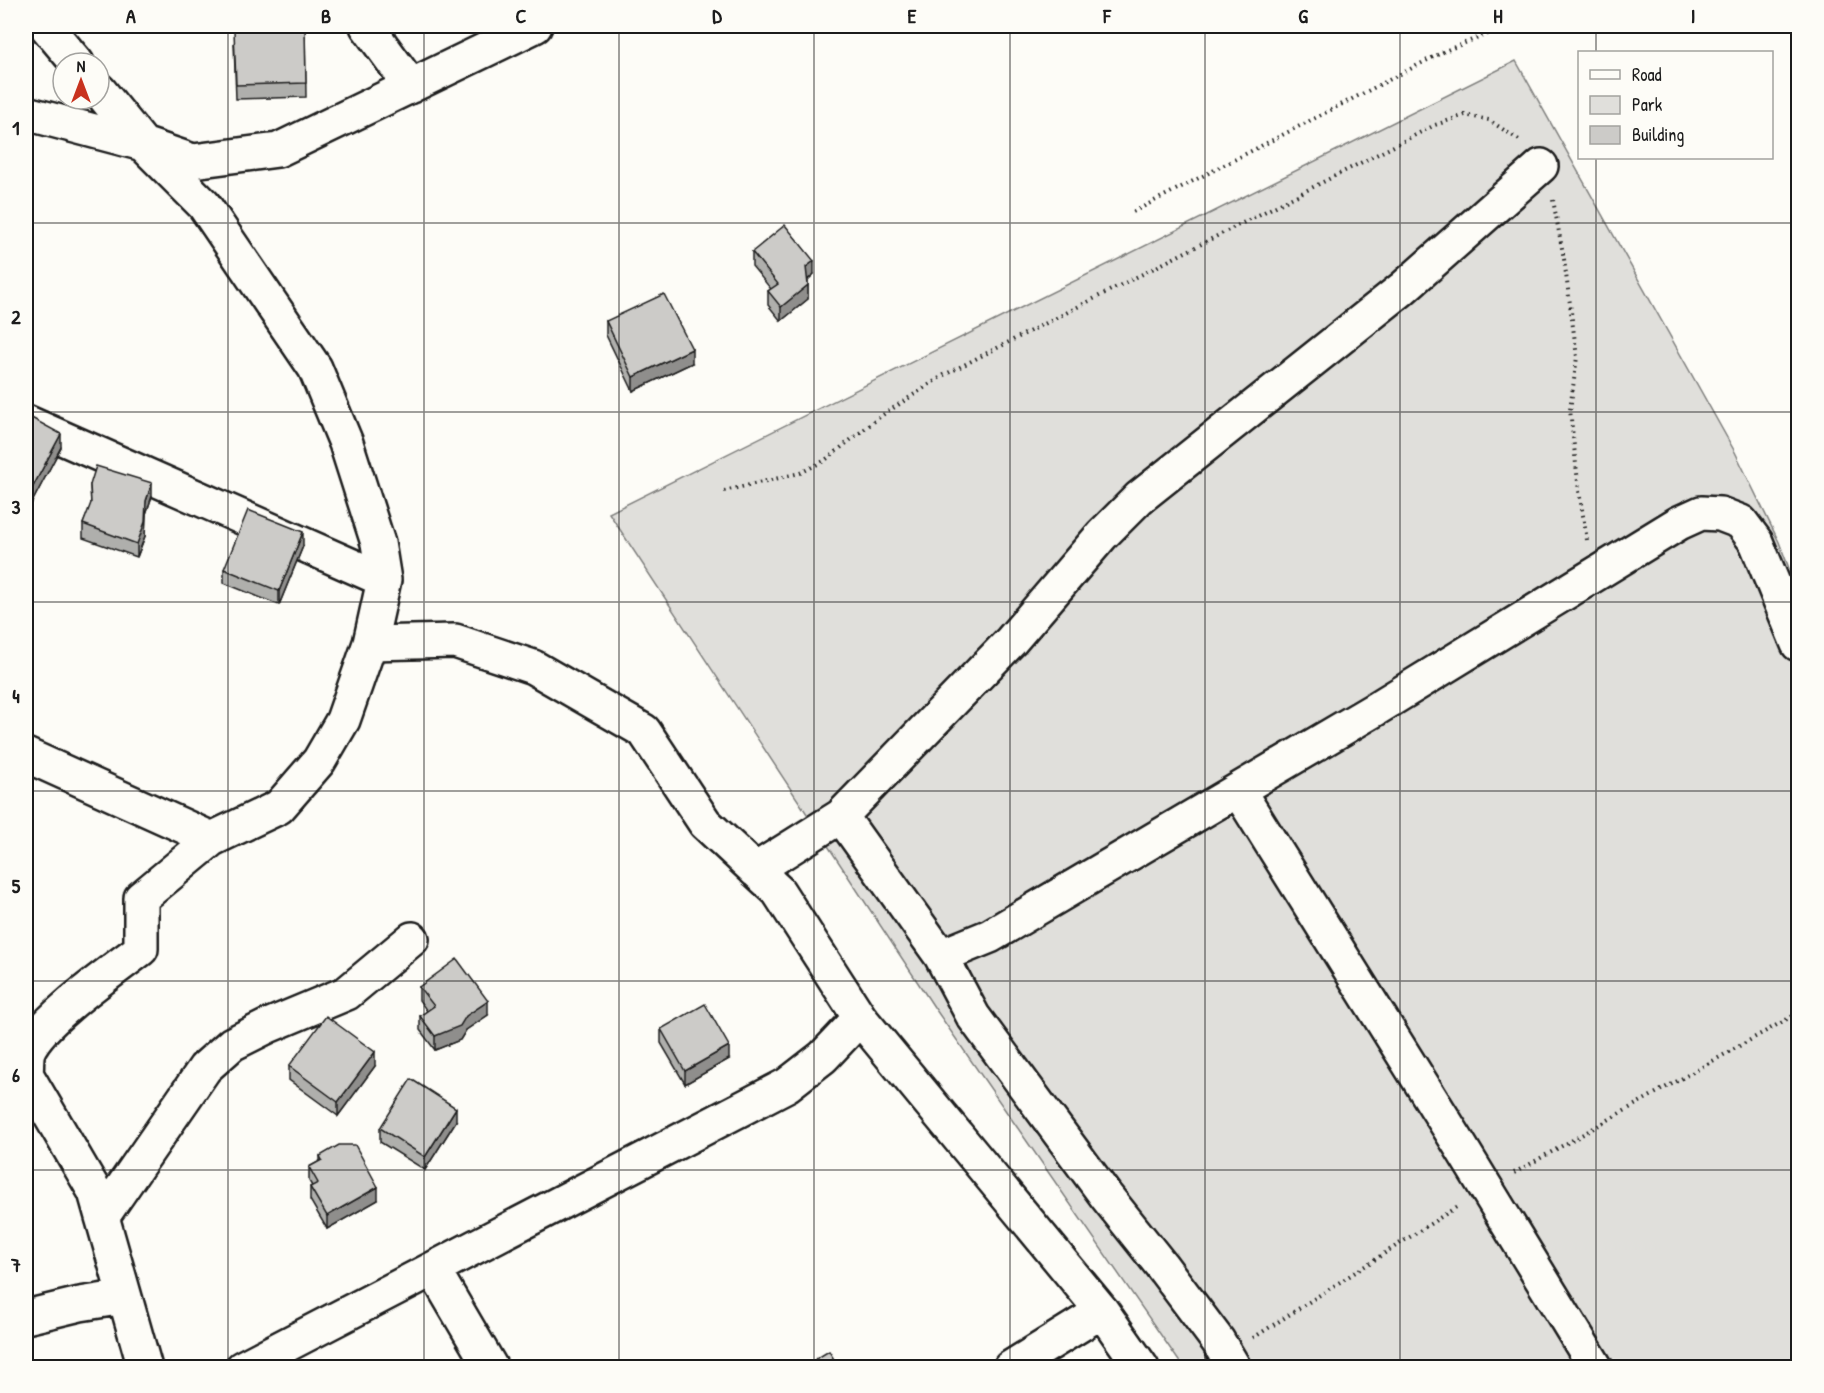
<svg xmlns="http://www.w3.org/2000/svg" width="1824" height="1393" font-family="'Patrick Hand',sans-serif">
  <style>
    .green { fill: #e0dfdb; stroke: #7e7e7c; stroke-width: 1.5 }
    .lines { fill: none; stroke-linecap: round; stroke-linejoin: round }
    .minor-casing { stroke: #1c1c1c; stroke-width: 38 }
    .path { stroke: #1c1c1c; stroke-width: 4; stroke-dasharray: 1.5 4.5; stroke-linecap: butt }
    .minor { stroke: #fdfcf7; stroke-width: 33 }
    .wall { fill: #afafac; stroke: #1c1c1c; stroke-width: 1.5 }
    .shaded-wall { fill: #8f8e8c; stroke: #1c1c1c; stroke-width: 1.5 }
    .building { fill: #cccbc8; stroke: #1c1c1c; stroke-width: 1.5 }
    .grid { fill: none; stroke: #1c1c1c; stroke-width: 1.5; stroke-opacity: 0.55 }
    .neatline { fill: none; stroke: #1c1c1c; stroke-width: 2 }
    .grid-label { font-size: 20px; text-anchor: middle; font-weight: bold; fill: #1c1c1c }
  </style>
  <rect width="100%" height="100%" fill="#fdfcf7"/>
  <filter id="ink" filterUnits="userSpaceOnUse"><feTurbulence type="fractalNoise" baseFrequency=".0167" numOctaves="2"/><feDisplacementMap in="SourceGraphic" scale="12" xChannelSelector="R" yChannelSelector="G"/><feConvolveMatrix kernelMatrix="1 2 1 2 8 2 1 2 1" color-interpolation-filters="sRGB"/></filter>
  <g filter="url(#ink)">
    <path class="green" d="M 1516,61 L 1735,452 L 1779,542 L 1798,592 L 1798,1367 L 1183,1367 L 934,1007 L 609,513 Z"/>
    <g class="lines">
      <g class="minor-casing">
        <path id="minor" d="M 46,26 L 77,63
          M 367,26 L 411,86
          M 99,90 L 143,144 L 204,205 L 315,368 L 346,443 L 378,543 L 384,580 L 370,643 L 343,720 L 319,761 L 279,807 L 212,839 L 141,898 L 141,949 C 114,970 40,1021 28,1051 C 26,1057 27,1067 26,1074 L 95,1192 L 145,1368
          M 26,113 L 143,144 L 193,161 L 278,150 L 535,26
          M 26,422 L 384,580
          M 26,755 L 212,839
          M 1238,790 L 1456,1139 L 1596,1368
          M 841,816 L 941,956 L 973,1016 L 1106,1196 L 1161,1265 L 1218,1341 L 1234,1368
          M 755,870 L 841,816 L 1011,641 L 1102,535 L 1139,498 L 1402,289 L 1541,166
          M 941,956 L 990,936 L 1374,710 L 1679,523 L 1701,513 L 1720,514 L 1741,522 L 1756,542 L 1798,644
          M 860,1018 L 1102,1311 L 1142,1368
          M 102,1217 L 205,1068 L 232,1044 L 268,1026 L 347,993 L 412,939
          M 433,1269 L 491,1368
          M 26,1317 L 80,1304 L 124,1297
          M 242,1368 L 787,1085 L 823,1057 L 860,1018 L 778,891 L 705,823 L 644,731 L 533,667 L 455,641 L 370,643
          M 1010,1368 L 1102,1311"/>
      </g>
      <path class="path" d="M 1553,200 L 1564,259 L 1577,357 L 1570,410 L 1579,491 L 1587,540
        M 1133,212 L 1447,50 L 1508,26
        M 724,491 L 800,473 L 824,461 L 881,416 L 944,375 L 1435,125 L 1465,115 L 1489,120 L 1519,140
        M 1514,1173 L 1798,1013
        M 1253,1338 L 1458,1206"/>
      <use href="#minor" class="minor"/>
    </g>
    <path class="wall" d="M 305,28 L 306,97 L 236,99 L 234,43 Z
      M 752,252 L 814,274 L 808,280 L 808,299 L 781,321 L 768,305 L 768,291 L 771,289 L 752,266 Z
      M 606,321 L 692,363 L 633,391 L 606,335 Z
      M 26,415 L 61,447 L 29,508 L 26,506 Z
      M 90,485 L 152,496 L 146,514 L 145,536 L 137,557 L 83,538 L 83,524 L 91,505 Z
      M 303,546 L 279,605 L 224,583 L 224,569 Z
      M 419,987 L 488,1015 L 466,1030 L 460,1040 L 435,1050 L 420,1030 L 420,1016 L 427,1011 L 419,1000 Z
      M 661,1029 L 729,1059 L 685,1084 L 661,1043 Z
      M 289,1066 L 375,1066 L 338,1116 L 289,1080 Z
      M 456,1121 L 425,1170 L 380,1142 L 380,1128 Z
      M 320,1156 L 378,1200 L 327,1229 L 310,1200 L 310,1187 L 312,1186 L 309,1181 L 309,1167 L 320,1161 Z"/>
    <path class="shaded-wall" d="M 814,261 L 814,274 L 806,281 L 806,267 Z
      M 808,285 L 808,299 L 781,321 L 781,307 Z
      M 692,349 L 692,363 L 633,391 L 633,377 Z
      M 61,434 L 61,447 L 29,508 L 29,494 Z
      M 152,483 L 152,496 L 146,514 L 145,536 L 137,557 L 137,544 L 146,501 Z
      M 303,532 L 303,546 L 279,605 L 279,591 Z
      M 488,1001 L 488,1015 L 466,1030 L 460,1040 L 435,1050 L 435,1036 Z
      M 729,1046 L 729,1059 L 685,1084 L 685,1071 Z
      M 375,1052 L 375,1066 L 338,1116 L 338,1102 Z
      M 456,1108 L 456,1121 L 425,1170 L 425,1157 Z
      M 378,1187 L 378,1200 L 327,1229 L 327,1216 Z"/>
    <path class="building" d="M 305,28 L 306,83 L 236,85 L 234,30 Z
      M 785,225 L 814,261 L 806,267 L 808,285 L 781,307 L 768,291 L 778,284 L 752,252 Z
      M 664,294 L 692,349 L 633,377 L 606,321 Z
      M 26,415 L 61,434 L 29,494 L 26,492 Z
      M 96,466 L 152,483 L 146,501 L 145,522 L 137,544 L 83,524 L 91,503 L 90,485 Z
      M 248,510 L 303,532 L 279,591 L 224,569 Z
      M 457,959 L 488,1001 L 466,1016 L 460,1026 L 435,1036 L 420,1016 L 434,1006 L 419,987 Z
      M 705,1004 L 729,1046 L 685,1071 L 661,1029 Z
      M 326,1016 L 375,1052 L 338,1102 L 289,1066 Z
      M 411,1079 L 456,1108 L 425,1157 L 380,1128 Z
      M 339,1145 L 355,1145 L 378,1187 L 327,1216 L 310,1187 L 318,1183 L 309,1167 L 322,1160 L 320,1156 Z
      M 829,1351 L 839,1368 L 801,1368 Z"/>
  </g>
  <path class="grid" d="M 228,26 L 228,1368M 424,26 L 424,1368M 619,26 L 619,1368M 814,26 L 814,1368M 1010,26 L 1010,1368M 1205,26 L 1205,1368M 1400,26 L 1400,1368M 1596,26 L 1596,52M 1596,158 L 1596,1368M 26,223 L 1798,223M 26,412 L 1798,412M 26,602 L 1798,602M 26,791 L 1798,791M 26,981 L 1798,981M 26,1170 L 1798,1170"/>
  <rect width="1824" height="1393" fill="none" stroke="#fdfcf7" stroke-width="66"/>
  <rect x="1578" y="51" width="195" height="108" fill="#fdfcf7" stroke="#a3a29f" stroke-width="1.5"/>
  <rect x="1590" y="70" width="30" height="9" fill="#fdfcf7" stroke="#a3a29f" stroke-width="1.5"/>
  <text x="1632" y="81" font-size="18" fill="#1c1c1c">Road</text>
  <rect x="1590" y="96" width="30" height="18" fill="#e0dfdb" stroke="#a3a29f" stroke-width="1.5"/>
  <text x="1632" y="111" font-size="18" fill="#1c1c1c">Park</text>
  <rect x="1590" y="126" width="30" height="18" fill="#cccbc8" stroke="#a3a29f" stroke-width="1.5"/>
  <text x="1632" y="141" font-size="18" fill="#1c1c1c">Building</text>
  <g transform="translate(81 81)"><circle r="28" fill="#fdfcf7" stroke="#a3a29f" stroke-width="1.5"/>
  <path d="M0-4.5L10 22L0 15L-10 22Z" fill="#c8321e"/>
  <text y="-9" font-size="16" font-weight="bold" text-anchor="middle" fill="#1c1c1c">N</text>
  </g>
  <rect x="33" y="33" width="1758" height="1327" class="neatline"/>
  <g class="grid-label">
    <text x="131" y="23">A</text>
    <text x="326" y="23">B</text>
    <text x="521" y="23">C</text>
    <text x="717" y="23">D</text>
    <text x="912" y="23">E</text>
    <text x="1107" y="23">F</text>
    <text x="1303" y="23">G</text>
    <text x="1498" y="23">H</text>
    <text x="1693" y="23">I</text>
    <text x="16" y="135">1</text>
    <text x="16" y="324">2</text>
    <text x="16" y="514">3</text>
    <text x="16" y="703">4</text>
    <text x="16" y="893">5</text>
    <text x="16" y="1082">6</text>
    <text x="16" y="1272">7</text>
  </g>
</svg>
